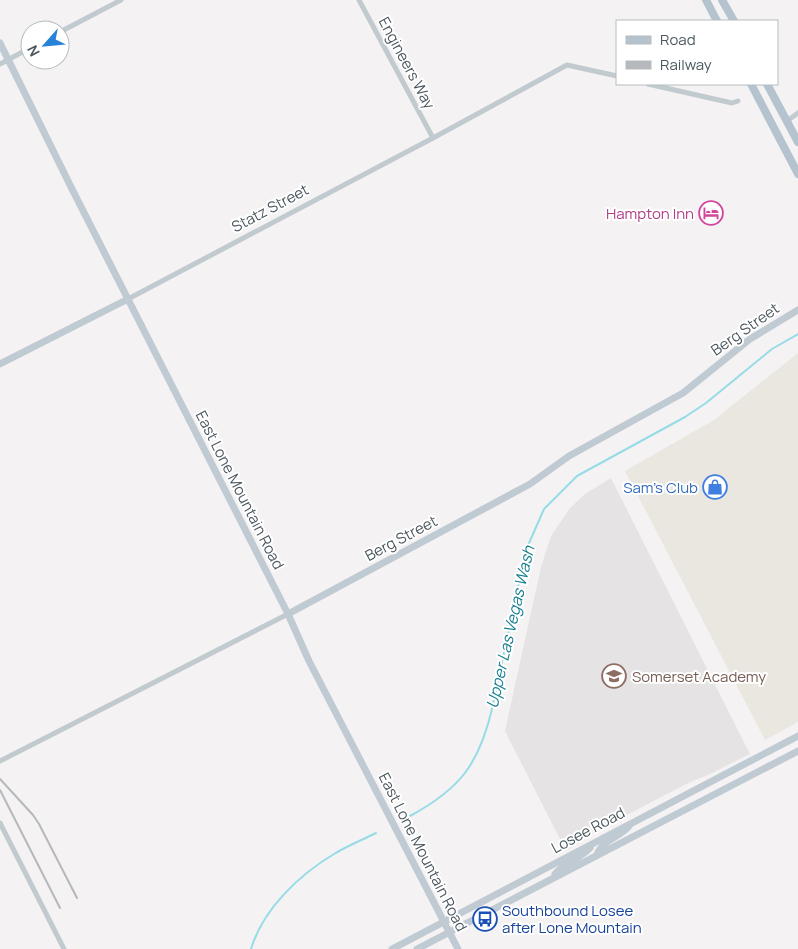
<svg xmlns="http://www.w3.org/2000/svg" width="798" height="949" font-family="Manrope,sans-serif">
  <style>
    .commercial { fill: #eae7e0 }
    .education { fill: #e5e3e4 }
    .lines { fill: none; stroke-linecap: round; stroke-linejoin: round }
    .stream { stroke: #96dce7; stroke-width: 2 }
    .street { stroke: #c1cacf; stroke-width: 5 }
    .secondary { stroke: #c0cad2; stroke-width: 7 }
    .primary { stroke: #b4c3ce; stroke-width: 8 }
    .rail { stroke: #b5b8bc; stroke-width: 2 }
    .labels { text-anchor: middle; dominant-baseline: central; stroke-width: 4; stroke-linejoin: round; paint-order: stroke }
    .street-label { font-size: 15px; fill: #4b575e; stroke: #fff }
    .hotel-label { font-size: 15px; fill: #b23c85; stroke: #fff; text-anchor: end }
    .shop-label { font-size: 15px; fill: #366cbe; stroke: #fff; text-anchor: end }
    .education-label { font-size: 15px; fill: #785e54; stroke: #fff; text-anchor: start }
    .transit-label { font-size: 15px; fill: #164399; stroke: #fff; text-anchor: start }
    .water-label { font-size: 16px; font-style: italic; fill: #167f8f; stroke: #fff }
  </style>
  <rect width="100%" height="100%" fill="#f4f2f2"/>
  <path class="commercial" d="M 798,353 L 798,722 L 765,740 L 625,471 L 714,420 Z"/>
  <path class="education" d="M 611,478 L 750,754 L 708,775 L 690,782 L 598,830 L 566,851 L 505,731 L 541,567 L 551,536 L 570,508 L 585,494 Z"/>
  <g class="lines">
    <path class="stream" d="M 410,816 C 460,789 479,764 492,709 L 526,550 L 544,509 L 577,476 L 685,417 L 706,403 L 772,349 L 798,334
      M 251,949 C 263,909 299,875 334,854 C 347,846 362,840 376,833"/>
    <path class="street" d="M 359,0 L 433,138
      M 60,32 L 121,0
      M 0,64 L 30,48
      M 648,84 L 732,103 L 738,101
      M 787,121 L 798,113
      M 128,299 L 433,138 L 567,65 L 617,76
      M 0,761 L 288,614
      M 0,823 L 64,949"/>
    <path class="secondary" d="M 0,43 L 72,189 L 288,614 L 309,661 L 458,949
      M 0,364 L 128,299
      M 288,614 L 530,484 L 569,456 L 683,393 L 750,339 L 798,310
      M 597,855 C 602,840 619,838 629,826
      M 555,874 C 565,862 580,859 590,848
      M 392,949 L 798,736
      M 417,949 L 798,751"/>
    <path class="primary" d="M 706,0 L 717,21
      M 722,0 L 734,21
      M 751,84 L 798,174
      M 767,84 L 798,142"/>
    <path class="rail" d="M 0,779 L 33,815 L 39,824 L 77,898
      M 0,790 L 60,908"/>
  </g>
  <defs>
    <g id="hotel-ring" transform="scale(1.25)"><circle r="9.5" fill="#fff" stroke="#d1479c" stroke-width="1.5"/><path d="M-6-4.5h1.5V1H6V5H4.5V3h-9V5H-6ZM-4 0a1.8 1.8 0 1 1 3.6 0ZM.5 0V-2.5h3Q6-2.5 6 0Z" fill="#d1479c"/></g>
    <g id="shop-ring" transform="scale(1.25)"><circle r="9.5" fill="#fff" stroke="#3f7fe0" stroke-width="1.5"/><path d="M-5-2.5h2.3a2.7 3.5 0 0 1 5.4 0H5L5.5 6h-11ZM-1.5-2.5h3a1.5 2.3 0 0 0-3 0Z" fill="#3f7fe0"/></g>
    <g id="school-ring" transform="scale(1.25)"><circle r="9.5" fill="#fff" stroke="#8d6e63" stroke-width="1.5"/><path d="M0-5L7-2L0 1L-7-2ZM-4 1L0 2.5L4 1V4Q0 6-4 4Z" fill="#8d6e63"/></g>
    <g id="bus-ring" transform="scale(1.25)"><circle r="9.5" fill="#fff" stroke="#1a4fb4" stroke-width="1.5"/><path d="M-5-6H5V4H4V6H2V4H-2V6H-4V4H-5ZM-3.5-4V0h7V-4ZM-3.5 1.2v1.5H-2V1.2ZM2 1.2v1.5H3.5V1.2Z" fill="#1a4fb4"/></g>
  </defs>
  <g fill-rule="evenodd">
    <use href="#hotel-ring" x="711" y="213"/>
    <use href="#shop-ring" x="715" y="487"/>
    <use href="#school-ring" x="614" y="676"/>
    <use href="#bus-ring" x="485" y="919"/>
  </g>
  <g class="labels">
    <g class="street-label">
      <text transform="translate(407 63) rotate(62)">Engineers Way</text>
      <text transform="translate(270 208) rotate(-28)">Statz Street</text>
      <text transform="translate(745 329) rotate(-35)">Berg Street</text>
      <text transform="translate(240 490) rotate(63)">East Lone Mountain Road</text>
      <text transform="translate(401 538) rotate(-28)">Berg Street</text>
      <text transform="translate(588 830) rotate(-28)">Losee Road</text>
      <text transform="translate(423 852) rotate(63)">East Lone Mountain Road</text>
    </g>
    <g class="hotel-label">
      <text x="694" y="213">Hampton Inn</text>
    </g>
    <g class="shop-label">
      <text x="698" y="487">Sam's Club</text>
    </g>
    <g class="education-label">
      <text x="632" y="676">Somerset Academy</text>
    </g>
    <g class="transit-label">
      <text x="502" y="910">Southbound Losee<tspan x="502" dy="17">after Lone Mountain</tspan></text>
    </g>
    <g class="water-label">
      <text transform="translate(510 627) rotate(-77)">Upper Las Vegas Wash</text>
    </g>
  </g>
  <rect x="616" y="20" width="162" height="65" fill="#ffffff" stroke="#b7bcbf"/>
  <rect x="626" y="36" width="25" height="8" fill="#b4c3ce" stroke="#b7bcbf"/>
  <text x="660" y="45" font-size="15" fill="#4b575e">Road</text>
  <rect x="626" y="61" width="25" height="8" fill="#b5b8bc" stroke="#b7bcbf"/>
  <text x="660" y="70" font-size="15" fill="#4b575e">Railway</text>
  <g transform="translate(45 45) rotate(243)"><circle r="24" fill="#ffffff" stroke="#b7bcbf"/>
  <path d="M0-4L9 19L0 12L-9 19Z" fill="#2882d8"/>
  <text y="-8" font-size="14" font-weight="bold" text-anchor="middle" fill="#4b575e">N</text>
  </g>
</svg>
